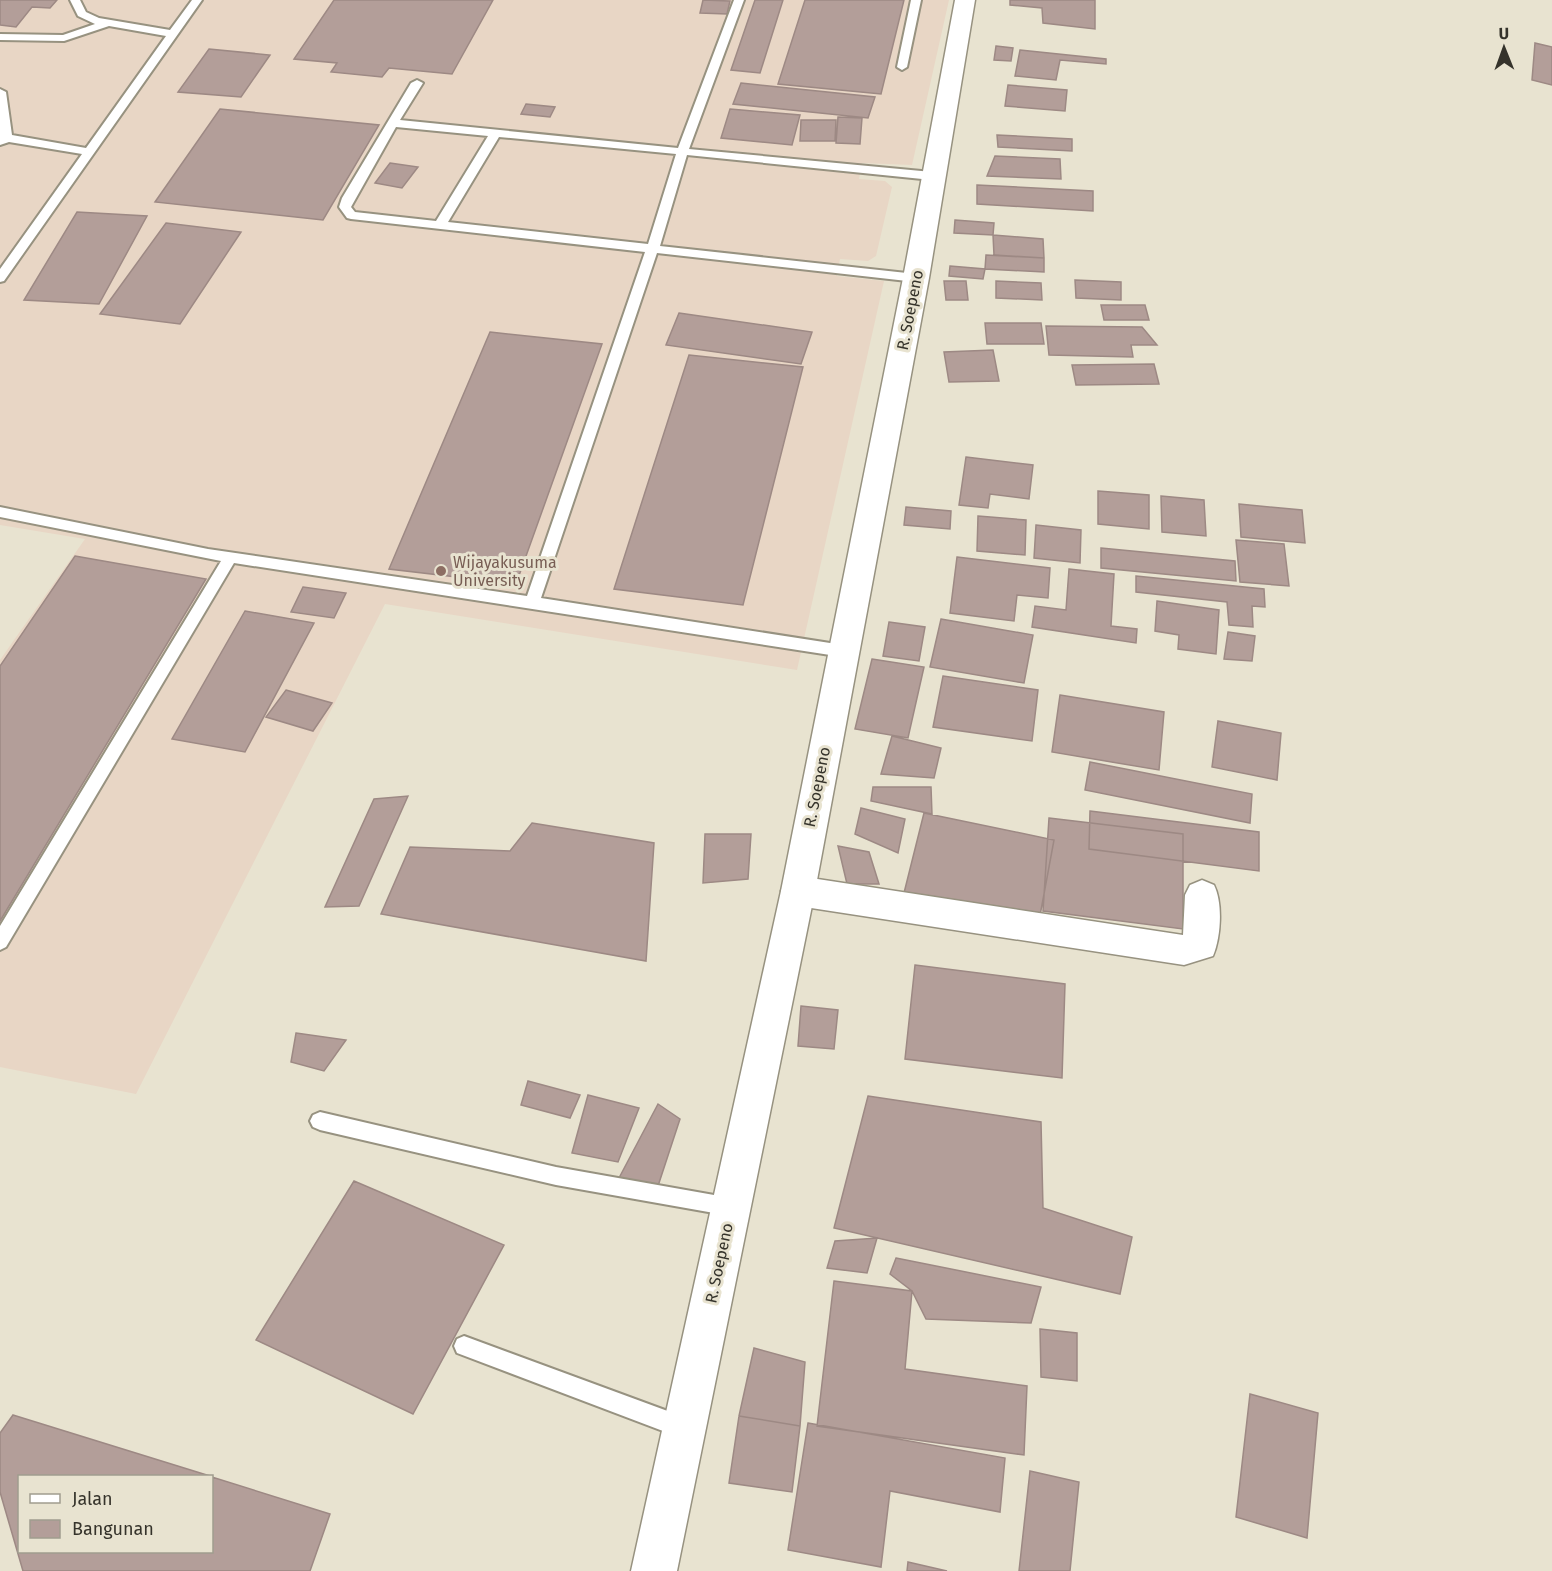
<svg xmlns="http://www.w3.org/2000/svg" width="1552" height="1571" font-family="'Fira Sans',sans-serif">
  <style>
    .education { fill: #e8d6c5 }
    .building { fill: #b39e99; stroke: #9d8984; stroke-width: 1.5 }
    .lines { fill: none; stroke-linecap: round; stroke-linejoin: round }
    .service-casing { stroke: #979280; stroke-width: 4 }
    .minor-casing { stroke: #979280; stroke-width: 3 }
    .tertiary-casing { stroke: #979280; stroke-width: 3 }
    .service { fill: #fff; fill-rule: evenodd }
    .minor { fill: #fff; fill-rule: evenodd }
    .tertiary { fill: #fff; fill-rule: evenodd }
    .education-dot { fill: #8d6e63; stroke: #e8e3d0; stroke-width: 2 }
    .labels { text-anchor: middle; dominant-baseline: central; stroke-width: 6; stroke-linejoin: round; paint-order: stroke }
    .street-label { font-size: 16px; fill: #35332b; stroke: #e8e3d0 }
    .education-label { font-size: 16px; fill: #785e54; stroke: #e8e3d0; text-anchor: start }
  </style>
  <rect width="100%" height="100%" fill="#e8e3d0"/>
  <path class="education" d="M 0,0 L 949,0 L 912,165 L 862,163 L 859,179 L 885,181 L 892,187 L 876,256 L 868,261 L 840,259 L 838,269 L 837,276 L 884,281 L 797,670 L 385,604 L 136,1094 L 0,1067 L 0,660 L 85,539 L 0,525 Z"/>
  <path class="building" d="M 0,0 L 57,0 L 50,8 L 32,7 L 16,27 L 0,25 Z
    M 334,0 L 493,0 L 452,74 L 389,68 L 382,77 L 331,72 L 337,63 L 294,59 Z
    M 703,0 L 730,1 L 727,14 L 700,13 Z
    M 755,0 L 783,0 L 760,73 L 731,70 Z
    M 805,0 L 904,0 L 881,94 L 778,84 Z
    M 1010,0 L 1095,0 L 1095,29 L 1043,23 L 1042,8 L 1010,5 Z
    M 1535,43 L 1552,47 L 1552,85 L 1532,80 Z
    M 996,46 L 1013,48 L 1011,61 L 994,60 Z
    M 209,49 L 270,55 L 241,97 L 178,92 Z
    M 1020,50 L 1106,59 L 1106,64 L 1060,60 L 1056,80 L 1015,76 Z
    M 741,83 L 875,97 L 868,118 L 733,104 Z
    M 1008,85 L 1067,90 L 1065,111 L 1005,106 Z
    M 526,104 L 555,107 L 550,117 L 521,114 Z
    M 220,109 L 379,125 L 323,220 L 155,202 Z
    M 730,109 L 800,115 L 792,145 L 721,138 Z
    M 838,117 L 862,118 L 860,144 L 836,143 Z
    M 801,120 L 836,120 L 835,141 L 800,141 Z
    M 997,135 L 1072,139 L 1072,151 L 998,147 Z
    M 995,156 L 1060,159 L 1061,179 L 987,176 Z
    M 390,163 L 418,167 L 402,188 L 375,183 Z
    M 977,185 L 1093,191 L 1093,211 L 977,204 Z
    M 77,212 L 147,216 L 99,304 L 24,300 Z
    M 955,220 L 994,223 L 993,235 L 954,233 Z
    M 166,223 L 241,232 L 180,324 L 100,314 Z
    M 993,235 L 1043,239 L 1044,258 L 994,255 Z
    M 986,255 L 1044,258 L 1044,272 L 985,269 Z
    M 950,266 L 985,269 L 983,279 L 949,276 Z
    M 1075,280 L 1121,282 L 1121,300 L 1076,298 Z
    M 944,281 L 966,281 L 968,300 L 946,300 Z
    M 996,281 L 1041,283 L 1042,300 L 996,298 Z
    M 1101,305 L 1145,305 L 1149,320 L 1104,320 Z
    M 679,313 L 812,332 L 801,364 L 666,345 Z
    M 985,323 L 1041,323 L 1044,344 L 987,344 Z
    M 1046,326 L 1142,327 L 1157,345 L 1131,345 L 1133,357 L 1049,355 Z
    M 490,332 L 602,344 L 516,584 L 389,569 Z
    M 993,350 L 999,381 L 949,382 L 944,352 Z
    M 689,355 L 803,367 L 743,605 L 614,589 Z
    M 1154,364 L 1159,384 L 1076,385 L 1072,365 Z
    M 966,457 L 1033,465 L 1029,499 L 990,494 L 988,508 L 959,505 Z
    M 1098,491 L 1149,495 L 1149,529 L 1098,524 Z
    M 1161,496 L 1204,500 L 1206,536 L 1162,532 Z
    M 1239,504 L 1302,510 L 1305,543 L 1241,537 Z
    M 906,507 L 951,511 L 950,529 L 904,525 Z
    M 978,516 L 1026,520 L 1025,555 L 977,551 Z
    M 1036,525 L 1081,530 L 1080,563 L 1034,558 Z
    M 1236,540 L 1284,544 L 1289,586 L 1240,582 Z
    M 1101,548 L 1235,561 L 1236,581 L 1101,568 Z
    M 75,556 L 206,579 L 0,921 L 0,666 Z
    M 957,557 L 1050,568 L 1048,598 L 1017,595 L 1014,621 L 950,613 Z
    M 1069,569 L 1114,574 L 1111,626 L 1137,629 L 1136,643 L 1032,627 L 1035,606 L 1066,610 Z
    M 1136,576 L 1264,589 L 1265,607 L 1252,606 L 1253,627 L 1229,625 L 1227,602 L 1136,592 Z
    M 303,587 L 346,593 L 334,618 L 291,612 Z
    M 1157,601 L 1219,610 L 1216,654 L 1178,649 L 1179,635 L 1155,631 Z
    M 245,611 L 314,623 L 245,752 L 172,739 Z
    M 941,619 L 1033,635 L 1024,683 L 930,667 Z
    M 889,622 L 925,627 L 919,661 L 883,656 Z
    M 1228,632 L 1255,636 L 1252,661 L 1224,659 Z
    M 872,659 L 924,667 L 908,738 L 855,729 Z
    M 943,676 L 1038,690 L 1032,741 L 933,727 Z
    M 286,690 L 332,703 L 313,731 L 266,717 Z
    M 1060,695 L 1164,712 L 1159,770 L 1052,752 Z
    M 1218,721 L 1281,733 L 1277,780 L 1212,767 Z
    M 892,736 L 941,748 L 934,778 L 881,774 Z
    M 1090,762 L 1252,794 L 1250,823 L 1085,790 Z
    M 873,787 L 931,787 L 932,814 L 871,801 Z
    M 408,796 L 359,906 L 325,907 L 374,799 Z
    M 861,808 L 905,819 L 898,853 L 855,834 Z
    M 1090,811 L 1259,832 L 1259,871 L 1089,849 Z
    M 924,813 L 1054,840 L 1039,921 L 904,893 Z
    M 1049,818 L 1183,834 L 1183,929 L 1043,911 Z
    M 532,823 L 654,843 L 646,961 L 381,914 L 410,847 L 510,851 Z
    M 705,834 L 751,834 L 748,879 L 703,883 Z
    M 838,846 L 869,852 L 879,884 L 847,884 Z
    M 915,965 L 1065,984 L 1062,1078 L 905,1059 Z
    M 801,1006 L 838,1010 L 834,1049 L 798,1046 Z
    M 296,1033 L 346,1040 L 324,1071 L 291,1062 Z
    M 528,1081 L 580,1095 L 570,1118 L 521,1105 Z
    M 588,1095 L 639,1108 L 618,1162 L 572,1153 Z
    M 868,1096 L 1041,1122 L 1043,1208 L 1132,1237 L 1120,1294 L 834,1228 Z
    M 658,1104 L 680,1119 L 657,1189 L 619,1178 Z
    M 354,1181 L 504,1245 L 413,1414 L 256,1340 Z
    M 877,1238 L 867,1273 L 827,1268 L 835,1241 Z
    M 896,1258 L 1041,1287 L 1031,1323 L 926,1319 L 912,1291 L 890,1274 Z
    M 834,1281 L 912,1291 L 905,1369 L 1027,1386 L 1024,1455 L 817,1426 Z
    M 1040,1329 L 1077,1333 L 1077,1381 L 1041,1377 Z
    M 754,1348 L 805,1362 L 800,1426 L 739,1416 Z
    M 1250,1394 L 1318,1413 L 1307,1538 L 1236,1517 Z
    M 13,1415 L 210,1476 L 20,1476 L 20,1552 L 212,1552 L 212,1477 L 330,1514 L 310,1571 L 23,1571 L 0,1492 L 0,1433 Z
    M 739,1416 L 800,1426 L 792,1492 L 729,1483 Z
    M 808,1423 L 1005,1458 L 1000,1512 L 890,1491 L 881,1567 L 788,1550 Z
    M 1030,1471 L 1079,1482 L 1070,1571 L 1019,1571 Z
    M 908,1562 L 947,1571 L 907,1571 Z"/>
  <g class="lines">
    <g class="service-casing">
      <path id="service" d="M 70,0 L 80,0 L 86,12 L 99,18 L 170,30 L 192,0 L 202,0 L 4,281 L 0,282 L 0,269 L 82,154 L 9,142 L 0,145 L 0,89 L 6,92 L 12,135 L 86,148 L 166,36 L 109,26 L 64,41 L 0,40 L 0,34 L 63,35 L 95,24 L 78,16 Z
        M 734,0 L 744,0 L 689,149 L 932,172 L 938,176 L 932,180 L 687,155 L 660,246 L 916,274 L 922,278 L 916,282 L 657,253 L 541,598 L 843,645 L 848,647 L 851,651 L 848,655 L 843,657 L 234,563 L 6,947 L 0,950 L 0,926 L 221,561 L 0,517 L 0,507 L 208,549 L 527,596 L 645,252 L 351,219 L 347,218 L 339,207 L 342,198 L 411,83 L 417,80 L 423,83 L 400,120 L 678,148 ZM 396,127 L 488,136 L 436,221 L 355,212 L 351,207 ZM 499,137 L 676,154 L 648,244 L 448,222 Z
        M 911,0 L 921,0 L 907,67 L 902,70 L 897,67 Z
        M 320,1112 L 556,1167 L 731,1198 L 738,1200 L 741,1207 L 738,1214 L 731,1216 L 556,1185 L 320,1130 L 313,1127 L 310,1121 L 313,1115 Z
        M 464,1336 L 692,1420 L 695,1428 L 692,1436 L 684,1439 L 457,1353 L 454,1346 L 457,1339 Z"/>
    </g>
    <g class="minor-casing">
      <path id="minor" d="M 798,876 L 1183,935 L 1185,895 L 1190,885 L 1202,880 L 1214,885 C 1223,903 1221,937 1213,956 L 1184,965 L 798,906 L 786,901 L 781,891 L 786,881 Z"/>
    </g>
    <g class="tertiary-casing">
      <path id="tertiary" d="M 955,0 L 975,0 L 929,278 L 815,891 L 677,1571 L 631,1571 L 781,891 L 903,278 Z"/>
    </g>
    <use href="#service" class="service"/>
    <use href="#minor" class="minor"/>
    <use href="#tertiary" class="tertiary"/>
  </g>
  <circle class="education-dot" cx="441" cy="571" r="6"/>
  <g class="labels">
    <g class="street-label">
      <text transform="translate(910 310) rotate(-79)">R. Soepeno</text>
      <text transform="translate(817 787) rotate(-79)">R. Soepeno</text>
      <text transform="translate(719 1263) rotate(-78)">R. Soepeno</text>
    </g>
    <g class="education-label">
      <text x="453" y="562">Wijayakusuma<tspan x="453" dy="18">University</tspan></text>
    </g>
  </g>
  <rect x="18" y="1475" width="195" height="78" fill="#e8e3d0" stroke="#a09d8e" stroke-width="1.5"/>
  <rect x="30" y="1494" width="30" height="9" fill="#ffffff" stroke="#a09d8e" stroke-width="1.5"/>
  <text x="72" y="1505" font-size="18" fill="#35332b">Jalan</text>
  <rect x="30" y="1520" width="30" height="18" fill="#b39e99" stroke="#a09d8e" stroke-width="1.5"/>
  <text x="72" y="1535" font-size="18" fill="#35332b">Bangunan</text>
  <g transform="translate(1504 48) rotate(359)" stroke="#e8e3d0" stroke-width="4.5" paint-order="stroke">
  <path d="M0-4.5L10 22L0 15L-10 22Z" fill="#35332b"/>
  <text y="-9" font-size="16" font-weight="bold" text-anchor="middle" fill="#35332b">U</text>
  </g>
</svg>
